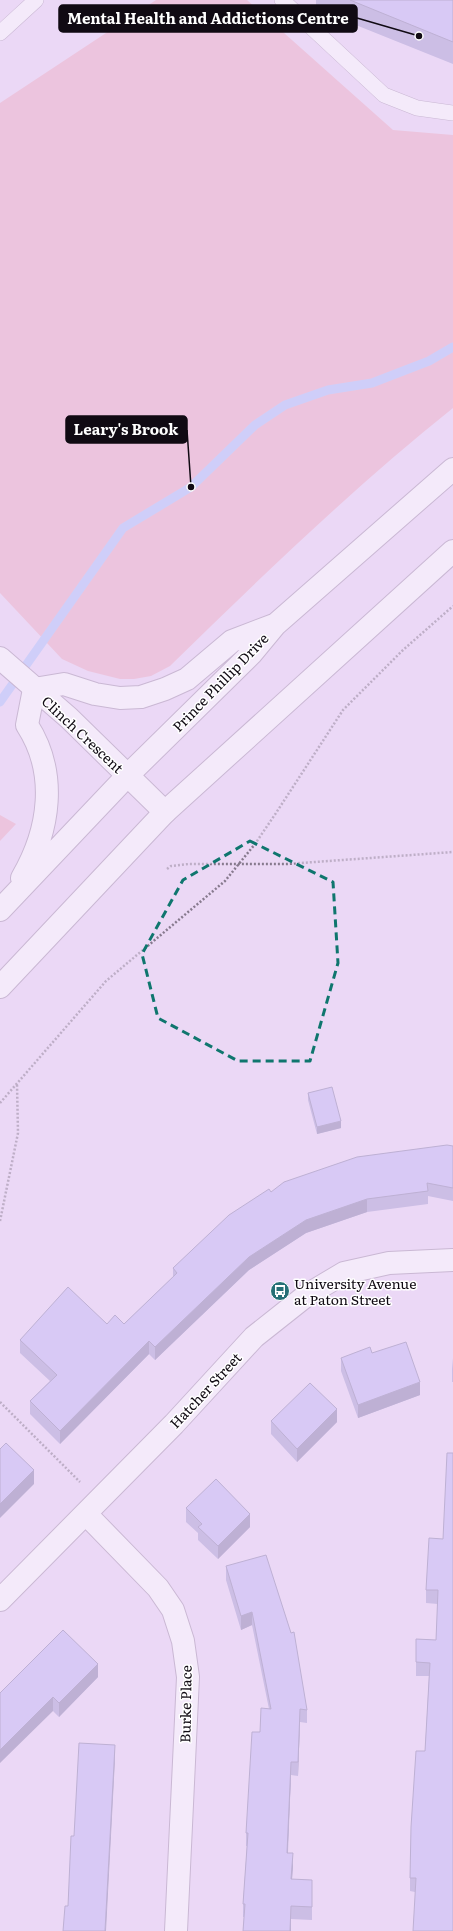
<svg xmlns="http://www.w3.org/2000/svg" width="453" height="1931" font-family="Literata,serif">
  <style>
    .green { fill: #eeacc0 }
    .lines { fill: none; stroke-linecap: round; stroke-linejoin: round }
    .stream { stroke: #aec2fc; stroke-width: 9 }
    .service-casing { stroke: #a290ab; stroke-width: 16 }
    .minor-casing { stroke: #a290ab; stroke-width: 24 }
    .primary-casing { stroke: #a290ab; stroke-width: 24 }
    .path { stroke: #877a8e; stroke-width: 2.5; stroke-dasharray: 2 2; stroke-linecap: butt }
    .service { stroke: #fff; stroke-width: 15 }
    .minor { stroke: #fff; stroke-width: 22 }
    .primary { stroke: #fff; stroke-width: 22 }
    .wall { fill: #a69dd1 }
    .shaded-wall { fill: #877faa }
    .building { fill: #c1b6f3; stroke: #877faa }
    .marked { fill: none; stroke: #0f766e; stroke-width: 3; stroke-dasharray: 8 5; stroke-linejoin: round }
    .labels { text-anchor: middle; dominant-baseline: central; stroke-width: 3; stroke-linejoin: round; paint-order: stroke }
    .street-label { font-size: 14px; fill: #100a13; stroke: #fff }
    .poi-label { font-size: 14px; fill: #100a13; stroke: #fff; text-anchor: start }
    .leader { fill: none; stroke: #100a13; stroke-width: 1.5 }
    .callout-dot { fill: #100a13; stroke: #fff; stroke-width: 1.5 }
    .callout { fill: #100a13; stroke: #100a13; stroke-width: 1.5 }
    .callout-label { font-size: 15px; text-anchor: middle; font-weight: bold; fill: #fff }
  </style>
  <rect width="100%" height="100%" fill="#ebd8f5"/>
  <path class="green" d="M 156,0 L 247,0 L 393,130 L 453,135 L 453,408 C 353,488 261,577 170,666 L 151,676 L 134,679 L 120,679 L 88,671 L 62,659 L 0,593 L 0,103 Z
    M 0,815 L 16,824 L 0,841 Z"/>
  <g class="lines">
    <path class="stream" d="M 0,702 L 123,528 L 191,487 L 255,425 L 285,405 L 328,390 L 372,383 L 429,361 L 453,347"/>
    <g class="service-casing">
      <path id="service" d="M 282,0 L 384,95 L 417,108 L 453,113
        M 0,33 L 36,0"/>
    </g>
    <g class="minor-casing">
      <path id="minor" d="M 0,658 L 69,718 L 165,812
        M 86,1514 L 158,1588 L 173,1610 L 183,1641 L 188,1677 L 176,1931
        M 0,1600 L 174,1424 L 254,1337 L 307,1295 L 344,1273 L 389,1263 L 453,1260"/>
    </g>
    <g class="primary-casing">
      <path id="primary" d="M 22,878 C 50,830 58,773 27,725 L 34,689 L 64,684 L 95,694 L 120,698 L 141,697 L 165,689 L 187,679 L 232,641 L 274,625
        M 0,910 L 128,775 L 251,654 L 275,625 L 453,469
        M 0,987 L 165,812 L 453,551"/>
    </g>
    <path class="path" d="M 167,869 L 171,866 L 189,864 L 287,864 L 453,852
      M 0,1103 L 106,981 L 225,881 L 255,844 L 276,813 L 343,710 L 403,650 L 453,606
      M 0,1221 L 18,1133 L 17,1084
      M 0,1402 L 80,1482"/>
    <use href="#service" class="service"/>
    <use href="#minor" class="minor"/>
    <use href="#primary" class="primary"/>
  </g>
  <path class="wall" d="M 316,0 L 453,0 L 453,64 L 316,9 Z
    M 308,1093 L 341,1128 L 317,1134 L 308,1100 Z
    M 453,1146 L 453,1201 L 428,1196 L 428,1204 L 367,1212 L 306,1233 L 249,1270 L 155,1360 L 149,1354 L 60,1444 L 30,1414 L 30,1401 L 50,1381 L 20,1353 L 20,1340 L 107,1324 L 124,1324 L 173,1277 L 173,1268 L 271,1192 Z
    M 372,1353 L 420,1395 L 358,1418 L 341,1371 L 341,1358 Z
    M 453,1358 L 453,1382 L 452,1382 L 452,1369 Z
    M 271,1421 L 337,1422 L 297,1462 L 271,1434 Z
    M 453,1453 L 415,1892 L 410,1891 L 410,1878 L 425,1751 L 429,1676 L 416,1676 L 416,1639 L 436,1640 L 438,1604 L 426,1603 L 426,1590 L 443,1539 Z
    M 186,1508 L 250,1527 L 218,1559 L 198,1540 L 198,1533 L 186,1522 Z
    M 226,1566 L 307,1710 L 307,1723 L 300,1722 L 298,1776 L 291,1775 L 288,1853 L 293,1866 L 292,1879 L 312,1893 L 312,1920 L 291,1919 L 291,1931 L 243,1931 L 244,1917 L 243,1917 L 243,1904 L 247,1846 L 246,1846 L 246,1833 L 260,1732 L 269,1709 L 252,1625 L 241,1630 L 226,1580 Z
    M 98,1677 L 59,1717 L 53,1711 L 0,1693 Z"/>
  <path class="shaded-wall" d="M 341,1121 L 341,1128 L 317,1134 L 317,1127 Z
    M 367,1199 L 367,1212 L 306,1233 L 249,1270 L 155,1360 L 155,1347 L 249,1257 L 306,1220 Z
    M 149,1341 L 149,1354 L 60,1444 L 60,1431 Z
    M 420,1382 L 420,1395 L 358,1418 L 358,1405 Z
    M 337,1409 L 337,1422 L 297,1462 L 297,1449 Z
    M 34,1470 L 34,1484 L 0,1518 L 0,1504 Z
    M 250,1514 L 250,1527 L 218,1559 L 218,1546 Z
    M 252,1612 L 252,1625 L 241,1630 L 241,1616 Z
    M 98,1664 L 98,1677 L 59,1717 L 59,1703 Z
    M 53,1697 L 53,1711 L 0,1763 L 0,1750 Z
    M 300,1709 L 300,1722 L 298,1776 L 298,1762 Z
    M 115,1745 L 115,1759 L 106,1931 L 105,1931 Z
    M 291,1762 L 291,1775 L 287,1866 L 287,1853 Z
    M 293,1853 L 293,1866 L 291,1892 L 291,1879 Z
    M 291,1906 L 291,1931 L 290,1931 Z"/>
  <path class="building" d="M 350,0 L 453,0 L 453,42 Z
    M 332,1087 L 341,1121 L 317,1127 L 308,1093 Z
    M 447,1145 L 453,1146 L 453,1188 L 427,1183 L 428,1191 L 367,1199 L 306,1220 L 249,1257 L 155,1347 L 149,1341 L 60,1431 L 30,1401 L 57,1375 L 20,1340 L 68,1287 L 107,1324 L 115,1315 L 124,1324 L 177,1273 L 173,1268 L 229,1215 L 269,1189 L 271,1192 L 284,1182 L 357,1157 Z
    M 406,1342 L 420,1382 L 358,1405 L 341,1358 L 370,1347 L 372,1353 Z
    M 310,1383 L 337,1409 L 297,1449 L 271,1421 Z
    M 6,1443 L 34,1470 L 0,1504 L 0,1449 Z
    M 447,1453 L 453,1453 L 453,1931 L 413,1931 L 416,1878 L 410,1878 L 411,1827 L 416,1751 L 425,1751 L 430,1663 L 416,1662 L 416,1639 L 436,1640 L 438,1590 L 426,1590 L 429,1538 L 443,1539 Z
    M 216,1479 L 250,1514 L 218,1546 L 198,1527 L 202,1524 L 186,1508 Z
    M 266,1555 L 291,1633 L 294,1632 L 307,1710 L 300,1709 L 298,1762 L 291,1762 L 287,1853 L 293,1853 L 291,1879 L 312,1880 L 312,1907 L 291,1906 L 290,1931 L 243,1931 L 245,1904 L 243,1904 L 248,1833 L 246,1833 L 252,1732 L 260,1732 L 261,1708 L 271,1709 L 252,1612 L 241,1616 L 226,1566 Z
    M 63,1630 L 98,1664 L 59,1703 L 53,1697 L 0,1750 L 0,1693 Z
    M 79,1743 L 115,1745 L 105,1931 L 63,1931 L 65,1906 L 68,1906 L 71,1836 L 74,1836 Z"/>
  <path d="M0 0H453V1931H0ZM 250,841 L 333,882 L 338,963 L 310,1061 L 238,1061 L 158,1018 L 142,954 L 183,880 Z" fill="#ebd8f5" fill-opacity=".55" fill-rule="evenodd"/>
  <path class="marked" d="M 250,841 L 333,882 L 338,963 L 310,1061 L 238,1061 L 158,1018 L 142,954 L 183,880 Z"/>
  <defs>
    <g id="bus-disc" transform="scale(1)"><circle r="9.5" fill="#256f76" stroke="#fff"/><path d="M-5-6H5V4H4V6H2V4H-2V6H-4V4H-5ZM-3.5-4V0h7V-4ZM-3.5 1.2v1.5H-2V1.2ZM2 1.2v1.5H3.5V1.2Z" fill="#fff"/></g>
  </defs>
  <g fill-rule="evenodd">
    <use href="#bus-disc" x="280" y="1291"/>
  </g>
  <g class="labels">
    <g class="street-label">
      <text transform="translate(220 682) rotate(-46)">Prince Phillip Drive</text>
      <text transform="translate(83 734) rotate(43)">Clinch Crescent</text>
      <text transform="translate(205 1390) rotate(-47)">Hatcher Street</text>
      <text transform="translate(185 1704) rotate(-89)">Burke Place</text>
    </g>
    <g class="poi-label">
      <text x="294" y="1283">University Avenue<tspan x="294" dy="16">at Paton Street</tspan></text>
    </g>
  </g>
  <path class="leader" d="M419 36L357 18M191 487L187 430"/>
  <g class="callout-dot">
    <circle cx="419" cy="36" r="4"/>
    <circle cx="191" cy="487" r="4"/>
  </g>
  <g class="callout">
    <rect x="59" y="5" width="298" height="27" rx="4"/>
    <rect x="66" y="416" width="121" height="27" rx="4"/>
  </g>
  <g class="callout-label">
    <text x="208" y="24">Mental Health and Addictions Centre</text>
    <text x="126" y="435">Leary's Brook</text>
  </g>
</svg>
